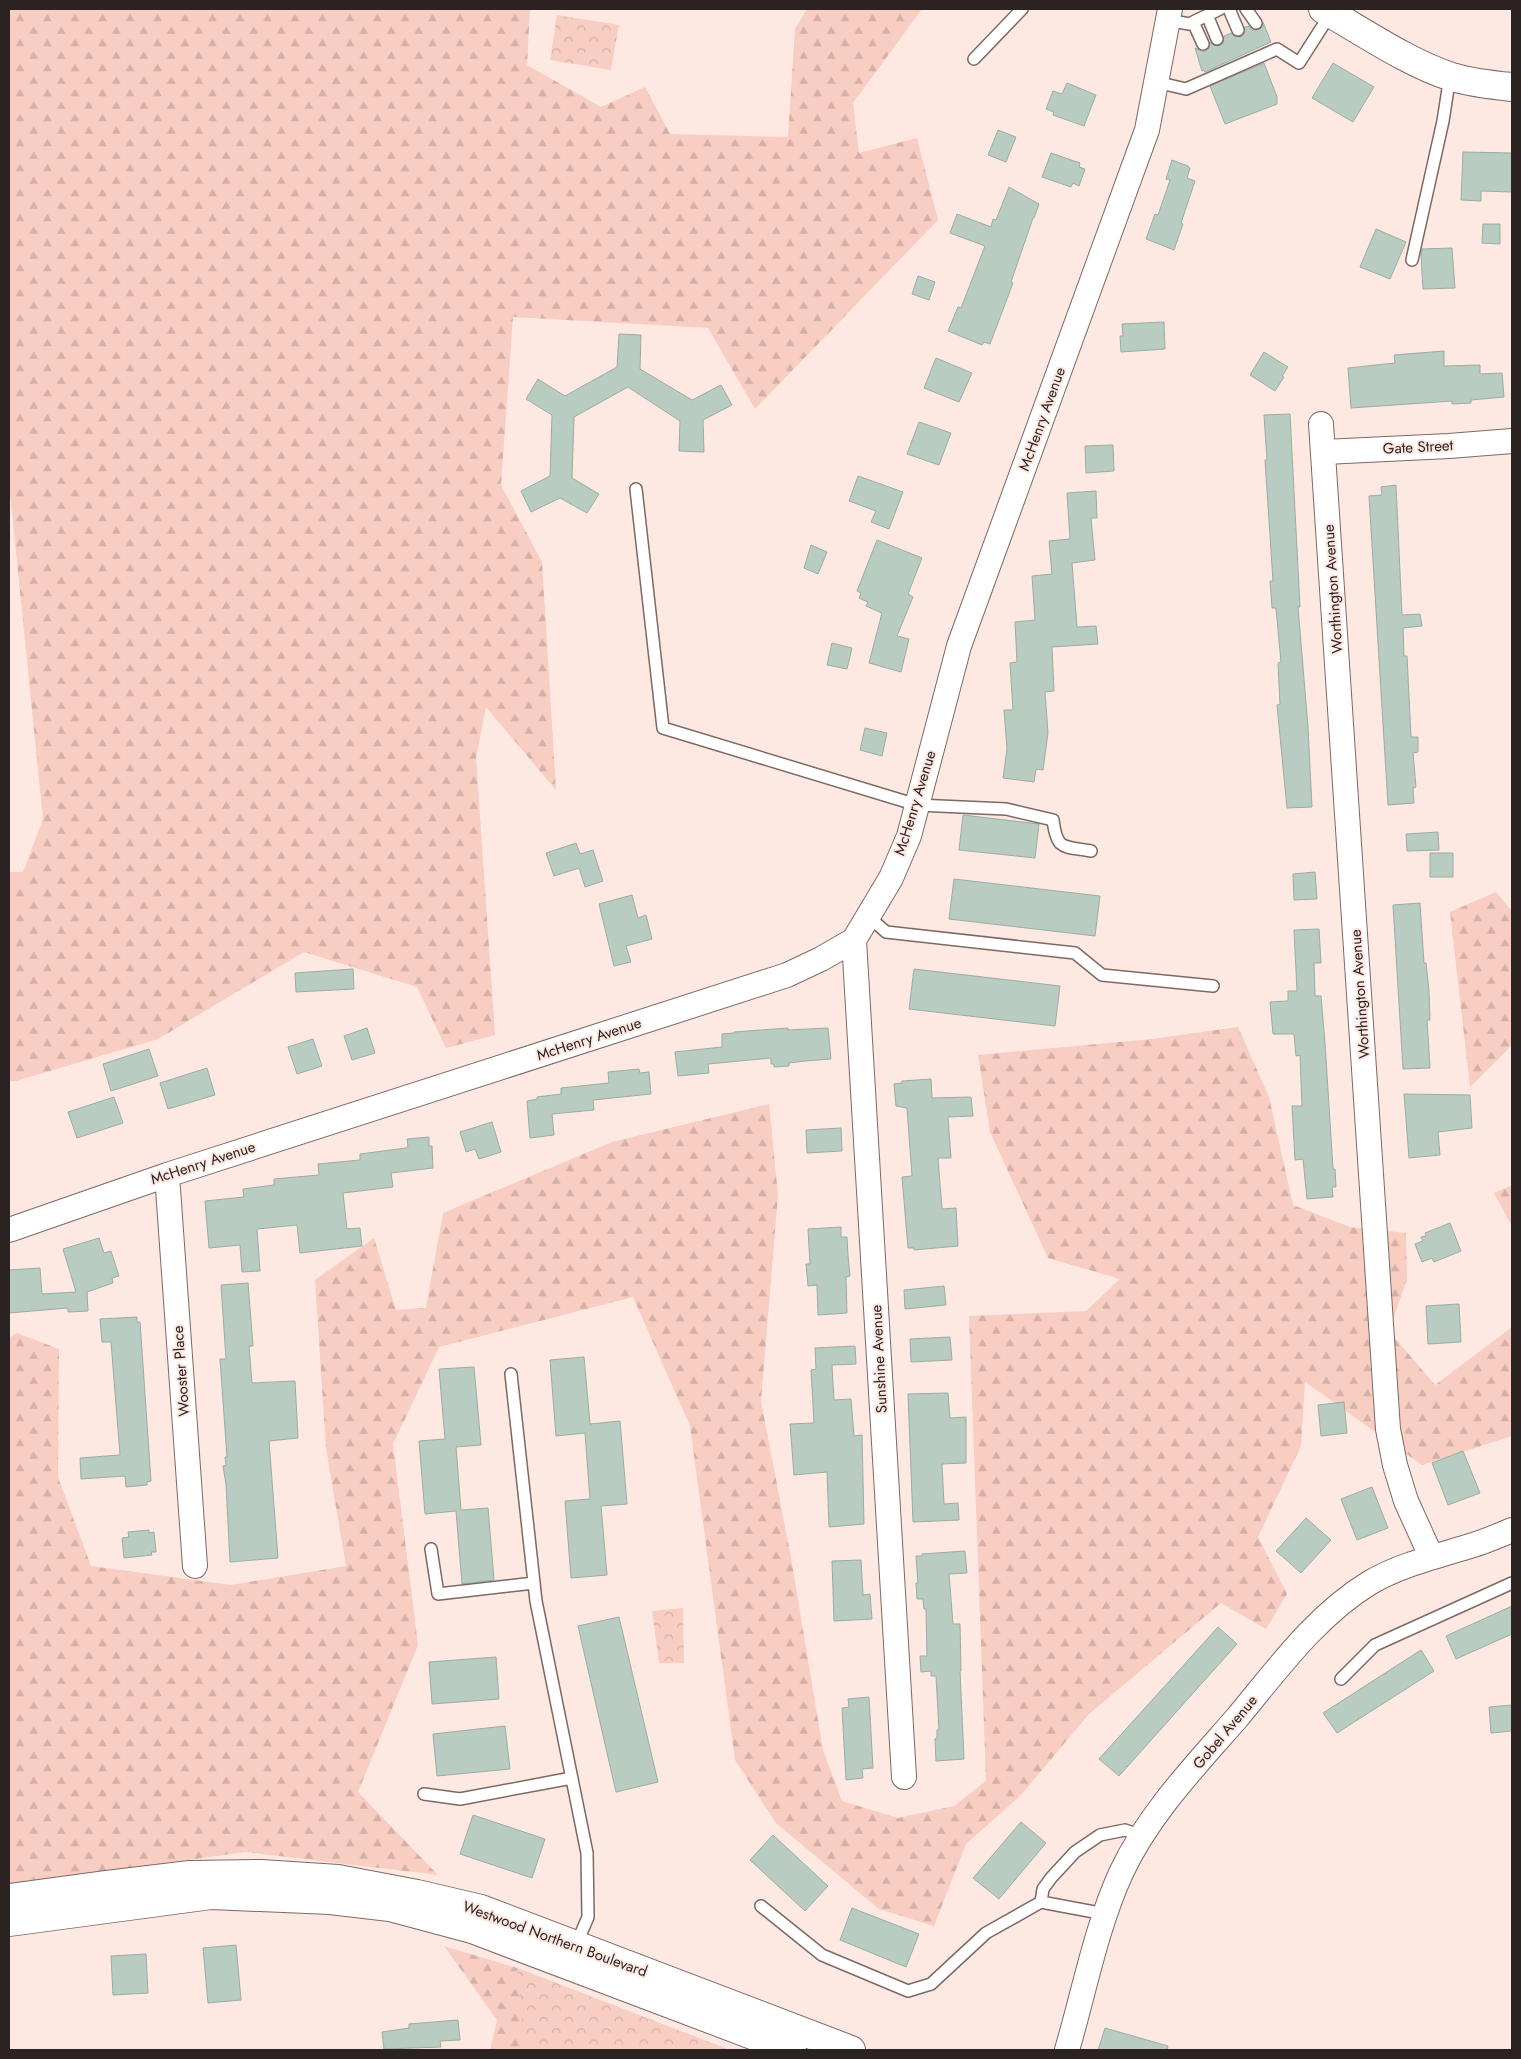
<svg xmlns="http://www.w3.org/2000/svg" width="1521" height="2059" font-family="Jost,sans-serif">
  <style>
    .forest { fill: url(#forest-firs) }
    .park { fill: url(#park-crowns) }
    .building { fill: #b8ccc2; stroke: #9aada3 }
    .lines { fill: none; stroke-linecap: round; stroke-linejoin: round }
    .service-casing { stroke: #7c6964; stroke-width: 14 }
    .minor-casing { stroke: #7c6964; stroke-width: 26 }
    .secondary-casing { stroke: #7c6964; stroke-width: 30 }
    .primary-casing { stroke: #7c6964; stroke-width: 30 }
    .service { stroke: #fff; stroke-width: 11 }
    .minor { stroke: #fff; stroke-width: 24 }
    .secondary { stroke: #fff; stroke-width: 28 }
    .primary { stroke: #fff; stroke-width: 28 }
    .labels { text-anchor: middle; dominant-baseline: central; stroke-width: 4; stroke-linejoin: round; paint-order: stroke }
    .street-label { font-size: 15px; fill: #2b2321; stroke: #fee8e2 }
  </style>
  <defs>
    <pattern id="forest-firs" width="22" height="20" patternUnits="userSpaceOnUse" patternTransform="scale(1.25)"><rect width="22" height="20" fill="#f8cdc2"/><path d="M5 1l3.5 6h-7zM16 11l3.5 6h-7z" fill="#d5b0a6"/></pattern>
    <pattern id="park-crowns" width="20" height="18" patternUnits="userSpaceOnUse" patternTransform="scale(1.25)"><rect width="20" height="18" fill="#f8cdc2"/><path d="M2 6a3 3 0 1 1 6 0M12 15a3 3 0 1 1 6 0" fill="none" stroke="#d5b0a6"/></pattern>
  </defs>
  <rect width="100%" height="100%" fill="#fee8e2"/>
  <path class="forest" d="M 9,9 L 530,9 L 527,65 L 601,107 L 645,87 L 670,134 L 788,137 L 795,29 L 807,9 L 922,9 L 853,103 L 859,153 L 917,138 L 938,220 L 755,409 L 708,328 L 513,317 L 501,485 L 542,562 L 556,790 L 486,707 L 476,758 L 495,1035 L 446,1048 L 417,987 L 304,952 L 158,1039 L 16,1081 L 9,1081 L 9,872 L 23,872 L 43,819 L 9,483 Z
    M 1496,892 L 1512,911 L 1512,1045 L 1470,1087 L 1450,912 Z
    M 1238,1027 L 1269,1097 L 1293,1205 L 1350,1227 L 1406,1233 L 1407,1279 L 1389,1331 L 1435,1385 L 1512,1327 L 1512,1436 L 1422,1465 L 1305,1382 L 1301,1446 L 1258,1537 L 1287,1594 L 1266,1629 L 1221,1603 L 1089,1714 L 1021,1795 L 966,1844 L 934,1926 L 879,1909 L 776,1823 L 735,1760 L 690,1426 L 633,1297 L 439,1347 L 393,1444 L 418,1645 L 358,1792 L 438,1875 L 245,1852 L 9,1885 L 9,1338 L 17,1333 L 59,1349 L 58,1477 L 91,1566 L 231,1585 L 346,1566 L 326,1448 L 315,1280 L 374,1238 L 396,1310 L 426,1308 L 443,1213 L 612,1142 L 769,1104 L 778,1195 L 761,1401 L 791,1558 L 823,1750 L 842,1801 L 898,1818 L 954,1806 L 986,1781 L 969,1316 L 1086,1311 L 1120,1279 L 1048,1258 L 990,1132 L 978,1055 L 1152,1039 Z
    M 1512,1185 L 1512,1226 L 1494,1193 Z
    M 444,1946 L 517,1968 L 730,2050 L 490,2050 L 497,2020 Z"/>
  <path class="park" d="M 557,15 L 619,25 L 611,70 L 550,60 Z
    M 683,1608 L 684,1663 L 659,1663 L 652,1611 Z
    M 517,1968 L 710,2043 L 730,2050 L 525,2050 Z"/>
  <path class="building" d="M 1263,22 L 1271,42 L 1205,72 L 1204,70 L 1202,71 L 1195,48 L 1202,51 L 1206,51 L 1209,48 L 1210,42 L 1213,45 L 1219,46 L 1223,43 L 1224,36 L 1231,33 L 1234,36 L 1240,37 L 1244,34 L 1245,27 L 1249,26 L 1252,30 L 1257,30 L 1263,27 Z
    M 1264,63 L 1277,97 L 1277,104 L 1225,124 L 1210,86 Z
    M 1333,63 L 1374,87 L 1353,122 L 1312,98 Z
    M 1067,83 L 1096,95 L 1084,126 L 1053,115 L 1054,112 L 1046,109 L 1053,91 L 1062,94 Z
    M 998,130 L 1016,137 L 1006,162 L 988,155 Z
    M 1463,152 L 1512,153 L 1512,192 L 1481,191 L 1481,201 L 1461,200 Z
    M 1051,153 L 1080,163 L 1079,167 L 1085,169 L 1079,186 L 1073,183 L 1071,187 L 1042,177 Z
    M 1172,160 L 1188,166 L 1188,167 L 1190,168 L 1187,178 L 1195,181 L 1181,223 L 1183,224 L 1174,250 L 1146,239 L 1155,214 L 1158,215 L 1170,180 L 1166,179 Z
    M 1009,187 L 1039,204 L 1034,218 L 1033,218 L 1011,282 L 1013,283 L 990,344 L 984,342 L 982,345 L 948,331 L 958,307 L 961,308 L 985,246 L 950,233 L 957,214 L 991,227 L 993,219 L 996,220 Z
    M 1483,224 L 1500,224 L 1500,244 L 1482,243 Z
    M 1376,229 L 1406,242 L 1390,279 L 1360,267 Z
    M 1452,248 L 1455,288 L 1423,289 L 1421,255 L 1422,249 Z
    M 918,276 L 935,282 L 929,300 L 912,294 Z
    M 1164,322 L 1165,349 L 1121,352 L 1120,336 L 1123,336 L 1122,324 Z
    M 619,334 L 641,335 L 640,369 L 692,400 L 721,385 L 732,405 L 703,420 L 704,452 L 679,451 L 680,421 L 628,387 L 574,417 L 572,478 L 599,494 L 587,513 L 560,498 L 531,512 L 521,491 L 550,476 L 552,415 L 526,399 L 538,379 L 565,396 L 617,367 Z
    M 1444,351 L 1444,366 L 1480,365 L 1480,374 L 1502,373 L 1504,397 L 1471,400 L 1471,403 L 1452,404 L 1452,401 L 1351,408 L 1348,368 L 1395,363 L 1394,355 Z
    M 1264,352 L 1288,367 L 1282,376 L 1284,377 L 1275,391 L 1250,375 Z
    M 936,358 L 972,373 L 959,402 L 924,388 Z
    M 1290,414 L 1300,607 L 1298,607 L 1308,727 L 1312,807 L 1287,808 L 1277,705 L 1280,704 L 1278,663 L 1281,662 L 1276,608 L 1272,608 L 1270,581 L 1273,581 L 1265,460 L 1267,460 L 1264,415 Z
    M 919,422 L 951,433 L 939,465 L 907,454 Z
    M 1113,445 L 1114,471 L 1086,473 L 1085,446 Z
    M 858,476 L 903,492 L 889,529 L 871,522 L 876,511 L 849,501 Z
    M 1396,485 L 1402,615 L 1420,614 L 1422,626 L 1403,628 L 1404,656 L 1407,656 L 1411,737 L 1418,737 L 1418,752 L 1413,753 L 1416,787 L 1413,788 L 1414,803 L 1388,805 L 1369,496 L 1382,495 L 1381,487 Z
    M 1096,491 L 1097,518 L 1091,518 L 1095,560 L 1072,563 L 1077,627 L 1096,626 L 1098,644 L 1052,647 L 1054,691 L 1045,692 L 1048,733 L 1043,770 L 1036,769 L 1034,782 L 1003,778 L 1007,749 L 1004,710 L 1013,710 L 1010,663 L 1017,662 L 1015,622 L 1035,620 L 1032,576 L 1052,574 L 1049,541 L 1070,539 L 1067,493 Z
    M 877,540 L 922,558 L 908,594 L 913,597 L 897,636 L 909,639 L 901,672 L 869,663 L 882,613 L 866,606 L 868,602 L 859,598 L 861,593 L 857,591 Z
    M 811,545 L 827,552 L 818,574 L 804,568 Z
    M 832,643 L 852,648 L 847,669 L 827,665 Z
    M 865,728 L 887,733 L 882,756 L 860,750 Z
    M 963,815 L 1039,824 L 1035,858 L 959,850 Z
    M 1438,832 L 1439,850 L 1407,851 L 1406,834 Z
    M 576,843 L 580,854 L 593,850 L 603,881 L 585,887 L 579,868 L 554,876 L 546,853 Z
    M 1430,853 L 1453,853 L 1453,877 L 1430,877 Z
    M 1315,872 L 1317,899 L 1294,900 L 1293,874 Z
    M 954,879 L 1100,896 L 1095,936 L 949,919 Z
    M 632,895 L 638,918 L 646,915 L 652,939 L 626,946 L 631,962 L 614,966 L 599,904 Z
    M 1420,903 L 1424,963 L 1426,963 L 1429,991 L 1430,1020 L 1427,1020 L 1430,1068 L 1403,1069 L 1393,905 Z
    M 1319,929 L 1321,963 L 1314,963 L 1315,996 L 1321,996 L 1325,1043 L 1333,1169 L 1335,1169 L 1336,1187 L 1332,1187 L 1333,1197 L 1307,1199 L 1303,1159 L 1295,1160 L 1292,1106 L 1302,1106 L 1300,1055 L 1296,1056 L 1294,1034 L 1273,1034 L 1270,1002 L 1288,1001 L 1288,991 L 1297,991 L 1294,930 Z
    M 353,969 L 354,989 L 296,992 L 295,973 Z
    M 914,969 L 1060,986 L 1055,1026 L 909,1009 Z
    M 367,1028 L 375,1053 L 352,1060 L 344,1036 Z
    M 788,1028 L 788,1030 L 828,1028 L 831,1059 L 805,1061 L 789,1063 L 789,1066 L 774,1067 L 774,1064 L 771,1064 L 771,1058 L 708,1064 L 709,1073 L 678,1076 L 675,1052 L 722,1047 L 722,1034 L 734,1033 L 734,1032 Z
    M 313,1039 L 322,1066 L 297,1074 L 288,1047 Z
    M 149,1049 L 158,1076 L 111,1091 L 103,1064 Z
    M 207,1068 L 215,1095 L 168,1109 L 160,1083 Z
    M 639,1069 L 640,1073 L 649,1072 L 651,1094 L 593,1100 L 594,1110 L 552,1114 L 554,1135 L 530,1138 L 527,1101 L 537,1099 L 537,1097 L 561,1094 L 561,1088 L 609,1083 L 608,1072 Z
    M 931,1079 L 932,1098 L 971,1097 L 973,1116 L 948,1117 L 951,1158 L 938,1158 L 942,1209 L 956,1208 L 958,1246 L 914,1250 L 914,1248 L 908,1248 L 902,1177 L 912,1176 L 907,1108 L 896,1106 L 894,1084 L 902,1083 L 902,1081 Z
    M 1404,1094 L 1470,1095 L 1472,1128 L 1438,1132 L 1440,1155 L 1409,1158 Z
    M 114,1097 L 123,1123 L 77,1138 L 68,1112 Z
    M 492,1122 L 501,1152 L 479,1159 L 475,1149 L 466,1152 L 460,1132 Z
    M 841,1128 L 842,1151 L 807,1153 L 806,1130 Z
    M 429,1137 L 429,1146 L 432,1146 L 433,1168 L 391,1173 L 393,1187 L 343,1193 L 347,1229 L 360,1228 L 362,1246 L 300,1253 L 297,1225 L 257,1229 L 260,1271 L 242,1272 L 240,1245 L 209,1248 L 205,1201 L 244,1197 L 243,1189 L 274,1185 L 274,1179 L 319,1175 L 318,1164 L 360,1160 L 360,1154 L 406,1148 L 408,1146 L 407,1139 Z
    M 1450,1223 L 1461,1251 L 1434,1262 L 1432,1258 L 1422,1262 L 1415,1244 L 1423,1241 L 1421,1237 L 1426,1236 L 1425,1233 Z
    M 841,1227 L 841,1237 L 847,1237 L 848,1255 L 850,1276 L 846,1277 L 847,1313 L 818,1315 L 817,1285 L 808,1286 L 806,1264 L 810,1264 L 808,1229 Z
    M 99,1238 L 104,1253 L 111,1251 L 119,1276 L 112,1278 L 113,1283 L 87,1292 L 88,1311 L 68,1312 L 68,1308 L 9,1313 L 9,1270 L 40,1268 L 42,1294 L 76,1292 L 63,1249 Z
    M 248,1283 L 253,1346 L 249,1346 L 252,1383 L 295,1381 L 298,1438 L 269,1441 L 278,1558 L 230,1562 L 226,1484 L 223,1466 L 226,1465 L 225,1457 L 227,1457 L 220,1359 L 226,1359 L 221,1285 Z
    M 944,1286 L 946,1305 L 905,1309 L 904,1290 Z
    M 1459,1304 L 1461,1342 L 1428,1344 L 1426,1306 Z
    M 137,1317 L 137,1322 L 140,1322 L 151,1481 L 147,1482 L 147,1485 L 126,1487 L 125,1476 L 81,1479 L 80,1458 L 120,1455 L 111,1342 L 102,1342 L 100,1319 Z
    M 950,1337 L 952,1360 L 911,1362 L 910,1339 Z
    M 855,1346 L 856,1364 L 832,1365 L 834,1400 L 851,1399 L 854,1436 L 862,1435 L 864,1524 L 829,1527 L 827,1472 L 794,1475 L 790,1424 L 814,1423 L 811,1370 L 816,1369 L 815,1348 Z
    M 584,1357 L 590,1424 L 620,1421 L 627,1504 L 601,1506 L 607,1575 L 571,1578 L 565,1501 L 590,1499 L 585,1433 L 556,1436 L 550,1360 Z
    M 474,1367 L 481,1445 L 456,1447 L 461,1510 L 488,1508 L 494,1580 L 462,1584 L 456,1511 L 425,1514 L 419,1441 L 445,1439 L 439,1369 Z
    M 948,1393 L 950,1418 L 966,1417 L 966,1463 L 942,1464 L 944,1504 L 958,1503 L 959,1520 L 913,1522 L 908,1394 Z
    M 1344,1402 L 1347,1433 L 1321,1436 L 1318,1405 Z
    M 1463,1451 L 1480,1493 L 1448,1505 L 1432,1463 Z
    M 1372,1487 L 1388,1528 L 1357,1540 L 1341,1499 Z
    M 1306,1518 L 1331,1540 L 1301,1573 L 1276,1551 Z
    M 149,1530 L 149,1533 L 154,1532 L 156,1552 L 151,1552 L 152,1555 L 124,1558 L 122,1538 L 129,1537 L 128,1532 Z
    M 965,1551 L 967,1573 L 949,1574 L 953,1624 L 960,1624 L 961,1671 L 960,1671 L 964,1759 L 936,1761 L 935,1739 L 937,1738 L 937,1730 L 939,1730 L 936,1676 L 931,1676 L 931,1671 L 921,1672 L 920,1656 L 927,1656 L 926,1609 L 924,1609 L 923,1599 L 917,1599 L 916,1583 L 918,1583 L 916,1556 L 922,1556 L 922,1554 Z
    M 861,1560 L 863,1595 L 870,1594 L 872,1619 L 834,1621 L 832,1561 Z
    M 1512,1606 L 1512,1634 L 1456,1659 L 1446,1636 Z
    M 619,1617 L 658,1782 L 616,1792 L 578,1626 Z
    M 1218,1627 L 1237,1644 L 1119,1776 L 1099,1759 Z
    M 1421,1650 L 1434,1671 L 1337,1733 L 1323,1713 Z
    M 496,1657 L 499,1699 L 432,1704 L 429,1662 Z
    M 869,1697 L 873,1768 L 862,1769 L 863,1778 L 846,1780 L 842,1708 L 849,1707 L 848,1699 Z
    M 1512,1705 L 1512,1731 L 1491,1733 L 1489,1707 Z
    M 505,1726 L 510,1769 L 437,1776 L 433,1734 Z
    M 473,1815 L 545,1839 L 532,1878 L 460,1854 Z
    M 1021,1822 L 1046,1843 L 999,1899 L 973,1878 Z
    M 773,1835 L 828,1886 L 805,1911 L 750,1860 Z
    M 852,1908 L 919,1934 L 906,1967 L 840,1940 Z
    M 236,1945 L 241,2000 L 208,2003 L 203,1948 Z
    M 146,1954 L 148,1993 L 113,1995 L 111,1956 Z
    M 458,2020 L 460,2040 L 440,2041 L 441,2047 L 384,2049 L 382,2032 L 409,2028 L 409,2024 Z
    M 1105,2028 L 1168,2046 L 1167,2050 L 1098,2050 Z"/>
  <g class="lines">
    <g class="service-casing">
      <path id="service" d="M 1229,9 L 1238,30
        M 1246,9 L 1256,23
        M 1207,15 L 1217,39
        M 1168,20 L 1189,24 L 1220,9
        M 1193,22 L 1203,44
        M 974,59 L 1022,9
        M 1156,82 L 1186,89 L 1277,49 L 1299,63 L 1331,13
        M 1412,260 L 1443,121 L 1450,76
        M 636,489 L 663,728 L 917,805 L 1006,809 L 1053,820 C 1057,851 1063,846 1091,851
        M 869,917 L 886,932 L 1075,953 L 1102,975 L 1213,986
        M 511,1374 L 536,1601 L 587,1853 L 588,1917 L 576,1945
        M 431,1549 L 438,1594 L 534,1583
        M 1341,1679 L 1375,1645 L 1512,1583
        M 424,1794 L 460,1799 L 572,1778
        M 1041,1902 L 1043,1889 L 1051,1878 L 1075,1852 L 1100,1835 L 1125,1830 L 1142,1836
        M 761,1906 L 822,1955 L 908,1991 L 931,1984 L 986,1933 L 1041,1902 L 1105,1914"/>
    </g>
    <g class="minor-casing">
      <path id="minor" d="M 1321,424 L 1388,1429 L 1395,1465 L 1406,1501 L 1431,1556
        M 1324,452 L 1449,446 L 1512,441
        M 854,940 L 904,1777
        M 167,1175 L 195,1566
        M 9,1230 L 167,1175 L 787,975 L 821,959 L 854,940 L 891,878 L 909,836 L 959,646 L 1147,130 L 1170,9
        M 1067,2050 C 1084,1992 1096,1928 1121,1873 C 1148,1815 1194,1767 1236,1719 C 1276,1671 1316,1615 1371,1582 C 1400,1565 1437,1556 1470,1546 C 1484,1542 1498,1536 1512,1530"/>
    </g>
    <g class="secondary-casing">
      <path id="secondary" d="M 1323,9 C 1362,31 1410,64 1452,77 C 1472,83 1492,85 1512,87"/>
    </g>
    <g class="primary-casing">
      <path id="primary" d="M 9,1898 L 105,1885 L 190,1875 L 261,1874 L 338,1879 L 417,1894 L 481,1909 L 851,2050
        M 9,1922 L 211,1895 L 330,1900 L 390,1907 L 472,1929 L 792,2050"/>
    </g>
    <use href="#service" class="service"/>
    <use href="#minor" class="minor"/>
    <use href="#secondary" class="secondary"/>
    <use href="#primary" class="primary"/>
  </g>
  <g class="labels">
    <g class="street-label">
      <text transform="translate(1042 419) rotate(-70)">McHenry Avenue</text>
      <text transform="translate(1418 447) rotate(-3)">Gate Street</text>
      <text transform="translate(1333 589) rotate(-94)">Worthington Avenue</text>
      <text transform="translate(915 803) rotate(-73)">McHenry Avenue</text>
      <text transform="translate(1360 994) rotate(-94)">Worthington Avenue</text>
      <text transform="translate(589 1039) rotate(-18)">McHenry Avenue</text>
      <text transform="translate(203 1163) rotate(-18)">McHenry Avenue</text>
      <text transform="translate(879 1359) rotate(-93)">Sunshine Avenue</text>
      <text transform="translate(181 1371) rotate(-94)">Wooster Place</text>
      <text transform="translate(1225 1732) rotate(-50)">Gobel Avenue</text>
      <text transform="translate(555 1939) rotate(20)">Westwood Northern Boulevard</text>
    </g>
  </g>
  <rect width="1521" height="2059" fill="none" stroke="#2b2321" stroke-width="20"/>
</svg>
